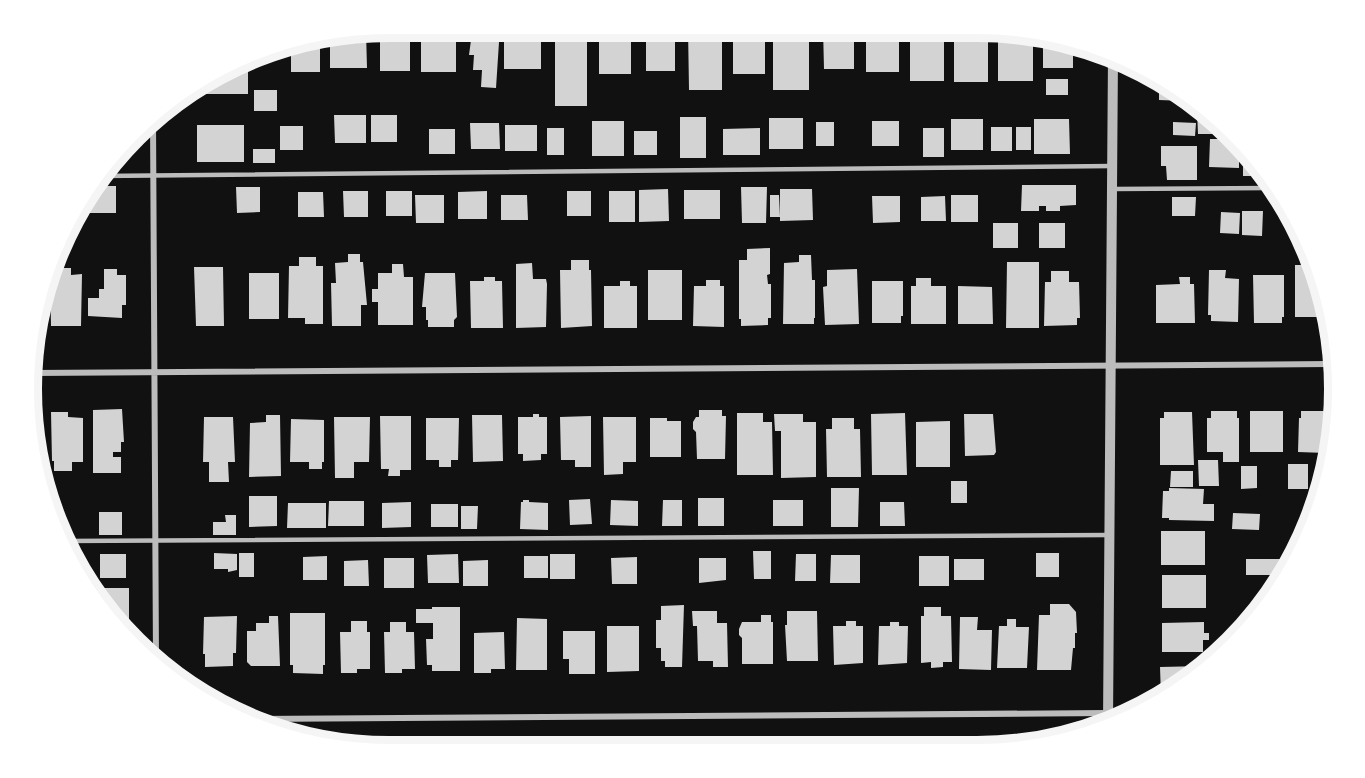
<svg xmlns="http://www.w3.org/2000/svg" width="1365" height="778" font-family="'Sofia Sans Condensed',sans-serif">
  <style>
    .building { fill: #d3d3d3 }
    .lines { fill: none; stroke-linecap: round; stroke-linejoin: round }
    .service { stroke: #bcbcbc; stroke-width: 4.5 }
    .minor { stroke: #bcbcbc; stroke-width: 6 }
    .tertiary { stroke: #bcbcbc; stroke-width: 10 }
    .rim { fill: none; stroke: #f5f5f5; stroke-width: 8 }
  </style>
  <rect width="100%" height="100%" fill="#111"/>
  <path class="building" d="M 465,27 L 500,27 L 496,88 L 481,87 L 482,70 L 473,70 L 474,55 L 469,55 L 471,40 L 464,39 Z
    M 555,28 L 587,28 L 587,106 L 555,106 Z
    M 646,28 L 675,28 L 675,71 L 646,71 Z
    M 688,28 L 722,28 L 722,90 L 689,90 Z
    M 823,28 L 854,28 L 854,69 L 824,69 Z
    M 866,28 L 899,28 L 899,72 L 866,72 Z
    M 910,28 L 944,28 L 944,81 L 910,81 Z
    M 954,28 L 988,28 L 988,82 L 954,82 Z
    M 998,28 L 1033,34 L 1033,81 L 998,81 Z
    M 599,29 L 631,29 L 631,74 L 599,74 Z
    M 366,31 L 367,68 L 330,68 L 330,37 Z
    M 733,31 L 765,31 L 765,74 L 733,74 Z
    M 421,32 L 456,32 L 456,72 L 421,72 Z
    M 809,32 L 809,90 L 773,90 L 773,33 Z
    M 380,33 L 410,33 L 410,71 L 380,71 Z
    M 1043,36 L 1073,42 L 1073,68 L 1043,68 Z
    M 320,38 L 320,72 L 291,72 L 291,43 Z
    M 504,39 L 541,39 L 541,69 L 504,69 Z
    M 234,67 L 248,67 L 248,94 L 198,94 L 198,86 Z
    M 1159,77 L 1186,101 L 1159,100 Z
    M 1046,79 L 1068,79 L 1068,95 L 1046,95 Z
    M 254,90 L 277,90 L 277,111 L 254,111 Z
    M 1197,111 L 1218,129 L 1218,134 L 1198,134 Z
    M 334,115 L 366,115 L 366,143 L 335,143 Z
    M 371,115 L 397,115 L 397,142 L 371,142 Z
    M 680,117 L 706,117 L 706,158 L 680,158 Z
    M 769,118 L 803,118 L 803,149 L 769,149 Z
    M 951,119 L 983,119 L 983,150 L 951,150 Z
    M 1034,119 L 1069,119 L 1070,154 L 1034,154 Z
    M 592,121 L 624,121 L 624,156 L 592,156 Z
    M 872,121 L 899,121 L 899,146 L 872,146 Z
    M 816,122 L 834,122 L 834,146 L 816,146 Z
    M 1173,122 L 1196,123 L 1195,136 L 1173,135 Z
    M 470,123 L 499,123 L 500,149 L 471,149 Z
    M 197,125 L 244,125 L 244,162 L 197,162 Z
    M 505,125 L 537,125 L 537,151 L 505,151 Z
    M 280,126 L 303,126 L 303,150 L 280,150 Z
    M 991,127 L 1012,127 L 1012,151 L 991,151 Z
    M 1016,127 L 1031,127 L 1031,150 L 1016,150 Z
    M 547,128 L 564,128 L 564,155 L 547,155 Z
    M 760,128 L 760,155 L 723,155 L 723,129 Z
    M 923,128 L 944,128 L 944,157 L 923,157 Z
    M 429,129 L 455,129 L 455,154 L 429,154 Z
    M 634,131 L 657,131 L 657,155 L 634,155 Z
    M 1210,139 L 1230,139 L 1239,147 L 1239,168 L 1209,167 Z
    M 1161,146 L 1197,146 L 1197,180 L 1167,180 L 1166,166 L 1161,166 Z
    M 253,149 L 275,149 L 275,163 L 253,163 Z
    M 1243,151 L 1263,169 L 1267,176 L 1243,176 Z
    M 1022,185 L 1076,185 L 1076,205 L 1060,206 L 1060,211 L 1046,211 L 1046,206 L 1039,206 L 1039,211 L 1021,211 Z
    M 90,186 L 116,186 L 116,213 L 88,213 Z
    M 236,187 L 260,187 L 260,212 L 237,213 Z
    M 741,187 L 767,187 L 766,223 L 742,223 Z
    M 668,189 L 669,221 L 639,222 L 639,190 Z
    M 780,189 L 812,189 L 813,220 L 780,221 Z
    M 684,190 L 720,190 L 720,219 L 684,219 Z
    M 343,191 L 368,191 L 368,217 L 344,217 Z
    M 386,191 L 412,191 L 412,216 L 386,216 Z
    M 487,191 L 487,219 L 458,219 L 458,192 Z
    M 567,191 L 591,191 L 591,216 L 567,216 Z
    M 609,191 L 635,191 L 635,222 L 609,222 Z
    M 298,192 L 323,192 L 324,217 L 298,217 Z
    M 415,195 L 444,195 L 444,223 L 416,223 Z
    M 501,195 L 527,195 L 528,220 L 501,220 Z
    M 770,195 L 779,195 L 780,217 L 770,217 Z
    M 951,195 L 978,195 L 978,222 L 951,222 Z
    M 872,196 L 900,196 L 900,222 L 873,223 Z
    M 945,196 L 946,221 L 921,221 L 921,197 Z
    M 1172,197 L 1196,197 L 1195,216 L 1172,216 Z
    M 80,205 L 82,222 L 72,223 Z
    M 1242,211 L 1263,211 L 1262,236 L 1242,235 Z
    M 1221,212 L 1240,213 L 1239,234 L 1220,233 Z
    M 993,223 L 1018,223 L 1018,248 L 993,248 Z
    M 1039,223 L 1065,223 L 1065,248 L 1039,248 Z
    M 770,248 L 770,274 L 767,275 L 768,284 L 771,284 L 771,318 L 768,318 L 768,325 L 741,326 L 741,319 L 739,319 L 739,260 L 747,260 L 747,249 Z
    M 348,254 L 360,254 L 360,262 L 363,262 L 367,305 L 361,305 L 361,326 L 332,326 L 331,283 L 336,283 L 335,263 L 348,262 Z
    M 799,255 L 811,255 L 812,280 L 815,280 L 815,318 L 814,318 L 814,324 L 783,324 L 784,263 L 799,262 Z
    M 299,257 L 316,257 L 316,266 L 323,266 L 323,324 L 305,324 L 305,318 L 288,318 L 289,266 L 299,266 Z
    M 571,260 L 589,260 L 589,270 L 591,270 L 592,326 L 561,328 L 560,270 L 571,270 Z
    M 1007,262 L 1039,262 L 1039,328 L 1006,328 Z
    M 532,263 L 533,279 L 546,279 L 547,284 L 546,327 L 516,328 L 516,264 Z
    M 392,264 L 403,264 L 404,277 L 413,277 L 413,325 L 378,325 L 378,302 L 372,302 L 372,289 L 378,289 L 378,273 L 392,273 Z
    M 1295,265 L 1310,265 L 1326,296 L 1327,317 L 1295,317 Z
    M 194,267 L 223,267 L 224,326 L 196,326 Z
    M 57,268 L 71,268 L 71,275 L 82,274 L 81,326 L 51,326 L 50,275 L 57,274 Z
    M 104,269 L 117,269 L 117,275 L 126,275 L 126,305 L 122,305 L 122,318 L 88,316 L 88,298 L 99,298 L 99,289 L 104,289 Z
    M 857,269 L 859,324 L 825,325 L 823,287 L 827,286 L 827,270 Z
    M 648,270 L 682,270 L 682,320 L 648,320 Z
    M 1209,270 L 1226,270 L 1225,278 L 1239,279 L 1238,322 L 1211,321 L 1211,315 L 1208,315 Z
    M 1051,271 L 1069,271 L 1069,282 L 1079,282 L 1080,318 L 1077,318 L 1077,325 L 1044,326 L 1045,282 L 1051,282 Z
    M 249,273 L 279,273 L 279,319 L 249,319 Z
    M 425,273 L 455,273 L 457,317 L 454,320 L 454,327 L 428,327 L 428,320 L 426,320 L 426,307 L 422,307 Z
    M 1253,275 L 1284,275 L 1284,317 L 1282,317 L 1282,323 L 1254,323 Z
    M 484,277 L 495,277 L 495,281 L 502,281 L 503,328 L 471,328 L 470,281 L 484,281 Z
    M 1179,277 L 1190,277 L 1190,284 L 1194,284 L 1195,323 L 1156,323 L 1156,285 L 1180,284 Z
    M 916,278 L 931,278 L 931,286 L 946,286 L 946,324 L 911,324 L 911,286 L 916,286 Z
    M 706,280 L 720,280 L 720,286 L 724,286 L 724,327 L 693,326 L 694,286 L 706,286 Z
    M 620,281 L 630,281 L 630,286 L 637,286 L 637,328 L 604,328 L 604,286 L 620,286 Z
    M 872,281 L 903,281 L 903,316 L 901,316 L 901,323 L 872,323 Z
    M 958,286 L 992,287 L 993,324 L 958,324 Z
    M 39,304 L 40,304 L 40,320 L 37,320 Z
    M 122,409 L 124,442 L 121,442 L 121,452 L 113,452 L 113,457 L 121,457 L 121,473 L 93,473 L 93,410 Z
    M 699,410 L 722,410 L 722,416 L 726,416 L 725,459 L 697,459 L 696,432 L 693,429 L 693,422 L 696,417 L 699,417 Z
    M 1211,411 L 1237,411 L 1237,418 L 1239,418 L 1239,462 L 1223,462 L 1223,452 L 1207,452 L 1207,418 L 1211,418 Z
    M 1250,411 L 1283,411 L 1283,452 L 1250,452 Z
    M 1301,411 L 1324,411 L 1324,418 L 1327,418 L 1326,453 L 1298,452 L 1299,418 L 1301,418 Z
    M 51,412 L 68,412 L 68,417 L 83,418 L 83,462 L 72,462 L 72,471 L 54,471 L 54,461 L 52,461 Z
    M 1164,412 L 1192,412 L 1194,465 L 1160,465 L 1160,418 L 1164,418 Z
    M 737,413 L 763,413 L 763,422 L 772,422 L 773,475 L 737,475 Z
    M 905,413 L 907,475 L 872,475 L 871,414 Z
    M 533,414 L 539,414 L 539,417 L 547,417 L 547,454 L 541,454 L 541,460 L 523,461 L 523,454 L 518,454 L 518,417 L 533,417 Z
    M 774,414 L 803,414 L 803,422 L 816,422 L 816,477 L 781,478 L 781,431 L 775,431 Z
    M 964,414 L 993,414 L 996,452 L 994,455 L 965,456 Z
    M 28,415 L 38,415 L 38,423 L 41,423 L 41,465 Z
    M 266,415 L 280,415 L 281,476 L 249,477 L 250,423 L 266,422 Z
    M 472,415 L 502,415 L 503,461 L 473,462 Z
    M 380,416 L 411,416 L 411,470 L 400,470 L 400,476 L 388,476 L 389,469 L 381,469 Z
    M 591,416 L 591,467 L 575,467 L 575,460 L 561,460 L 560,417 Z
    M 204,417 L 233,417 L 235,462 L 228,462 L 229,482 L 209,482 L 209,462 L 203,462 Z
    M 334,417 L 370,417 L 369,462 L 354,462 L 354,478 L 335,478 Z
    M 603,417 L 636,417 L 636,462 L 623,462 L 623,474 L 604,475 Z
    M 426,418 L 459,418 L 458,460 L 451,460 L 451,467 L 439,467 L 439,460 L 426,460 Z
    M 650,418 L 667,418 L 667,421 L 681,421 L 681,457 L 650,457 Z
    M 832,418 L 854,418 L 854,429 L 860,429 L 861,477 L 827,477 L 826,429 L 832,429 Z
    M 291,419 L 324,420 L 324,462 L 322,462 L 322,469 L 309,469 L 309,462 L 290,462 Z
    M 950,421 L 950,467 L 916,467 L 916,422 Z
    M 1198,460 L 1218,460 L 1219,486 L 1199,486 Z
    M 1288,464 L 1308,464 L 1308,489 L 1288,489 Z
    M 1241,466 L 1257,466 L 1257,488 L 1241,489 Z
    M 1171,471 L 1193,471 L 1193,487 L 1170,487 Z
    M 951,481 L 967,481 L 967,503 L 951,503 Z
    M 831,488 L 859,488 L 858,527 L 831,527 Z
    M 1169,488 L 1204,489 L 1203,504 L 1214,504 L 1214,521 L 1169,520 L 1169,518 L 1162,518 L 1163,491 L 1169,491 Z
    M 249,496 L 277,496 L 277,526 L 249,527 Z
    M 698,498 L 724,498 L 724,526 L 698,526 Z
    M 590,499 L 592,524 L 570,525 L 569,500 Z
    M 523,500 L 529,500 L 529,502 L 548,503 L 548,530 L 520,529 L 521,502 L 523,502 Z
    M 611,500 L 638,501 L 638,526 L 610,525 Z
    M 663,500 L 682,500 L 682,526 L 662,526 Z
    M 773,500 L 803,500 L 803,526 L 773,526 Z
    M 329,501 L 364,501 L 364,526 L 328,526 Z
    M 411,502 L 411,527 L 382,528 L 382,503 Z
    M 880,502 L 904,502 L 905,526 L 880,526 Z
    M 288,503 L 326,503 L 326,528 L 287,528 Z
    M 431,504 L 458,504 L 458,527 L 431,527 Z
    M 49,505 L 56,506 L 56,530 L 54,527 Z
    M 461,506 L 478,506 L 477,529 L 461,529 Z
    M 99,512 L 122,512 L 122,535 L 99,535 Z
    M 1233,513 L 1260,514 L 1259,530 L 1232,529 Z
    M 225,515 L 236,515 L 236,535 L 213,535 L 213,522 L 226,522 Z
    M 1161,531 L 1205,531 L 1205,565 L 1161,565 Z
    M 753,551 L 771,551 L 771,579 L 754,579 Z
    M 214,553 L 237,554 L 237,570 L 228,572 L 228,569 L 214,569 Z
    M 239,553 L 254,553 L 254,577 L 239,577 Z
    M 1036,553 L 1059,553 L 1059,577 L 1036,577 Z
    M 100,554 L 126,554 L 126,578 L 100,578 Z
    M 458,554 L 459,583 L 428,583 L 427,555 Z
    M 550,554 L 575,554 L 575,579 L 550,579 Z
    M 796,554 L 816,554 L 816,581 L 795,581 Z
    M 831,555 L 860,555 L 860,583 L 830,583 Z
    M 327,556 L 327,580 L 303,580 L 303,557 Z
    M 524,556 L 548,556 L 548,578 L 524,578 Z
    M 919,556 L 949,556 L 949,586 L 919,586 Z
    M 637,557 L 637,584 L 612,584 L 611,558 Z
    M 384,558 L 414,558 L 414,588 L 384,588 Z
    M 699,558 L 726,558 L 726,580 L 699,583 Z
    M 954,559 L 984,559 L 984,580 L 954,580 Z
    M 1246,559 L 1281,559 L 1281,575 L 1246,575 Z
    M 368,560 L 369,586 L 344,586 L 344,561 Z
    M 488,560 L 488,586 L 463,586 L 463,561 Z
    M 1162,575 L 1206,575 L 1206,608 L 1162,608 Z
    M 92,588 L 129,588 L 129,638 L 117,627 Z
    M 1050,604 L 1069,604 L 1076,612 L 1077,633 L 1075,633 L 1075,648 L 1073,648 L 1071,670 L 1037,670 L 1039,615 L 1050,615 Z
    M 684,605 L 682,667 L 665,667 L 665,661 L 661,661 L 661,648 L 656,648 L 656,620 L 661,620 L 661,606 Z
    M 432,607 L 460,607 L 460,671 L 432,671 L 432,665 L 427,665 L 426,639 L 433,639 L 433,623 L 416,623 L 416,609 L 432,609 Z
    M 924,607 L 941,607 L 941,616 L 951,616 L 952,662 L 943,662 L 943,667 L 931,668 L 931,662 L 921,663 L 921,616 L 924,616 Z
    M 692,611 L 717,611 L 717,623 L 727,623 L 728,667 L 713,667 L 713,661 L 698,661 L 697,626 L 693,626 Z
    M 787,611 L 817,611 L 818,661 L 787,661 L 785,625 L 787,625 Z
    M 290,613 L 325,613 L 325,665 L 323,665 L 323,674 L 293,673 L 293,665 L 290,665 Z
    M 761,615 L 771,615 L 771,622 L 773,622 L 773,664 L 742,664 L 742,638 L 739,635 L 739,629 L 742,622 L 761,622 Z
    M 237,616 L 236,653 L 233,653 L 233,666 L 205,667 L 205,654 L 203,654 L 204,617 Z
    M 269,616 L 278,616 L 280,666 L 251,666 L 247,662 L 247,631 L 256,631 L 256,623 L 269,623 Z
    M 960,617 L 978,617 L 977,630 L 992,630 L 991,670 L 959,669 Z
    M 517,618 L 547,619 L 547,670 L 516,670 Z
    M 1007,619 L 1016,619 L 1016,627 L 1029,627 L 1027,668 L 997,668 L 999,626 L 1007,626 Z
    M 351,621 L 367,621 L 367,632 L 370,632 L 370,669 L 357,669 L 357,673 L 341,673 L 340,632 L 351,632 Z
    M 846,621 L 856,621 L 856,626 L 863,626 L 863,663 L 834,665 L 833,626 L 846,626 Z
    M 390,622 L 406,622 L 406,632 L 414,632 L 415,669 L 402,669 L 402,673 L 385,673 L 384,632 L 390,632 Z
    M 890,622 L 899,622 L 899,626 L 908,626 L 907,663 L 878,665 L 879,626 L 890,626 Z
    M 1204,622 L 1204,633 L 1209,633 L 1209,640 L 1203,640 L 1203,652 L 1162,652 L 1162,623 Z
    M 607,626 L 639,626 L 639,671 L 607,672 Z
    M 563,631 L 595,631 L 595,674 L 569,674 L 569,659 L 563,659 Z
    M 504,632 L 505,669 L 491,669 L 491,673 L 474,673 L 474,633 Z
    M 1203,666 L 1203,669 L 1177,690 L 1166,696 L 1161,696 L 1160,667 Z"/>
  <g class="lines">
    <path class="service" d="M 100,176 L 1112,166
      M 1113,189 L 1273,188
      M 63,541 L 1110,535"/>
    <path class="minor" d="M 153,119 L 156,660
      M 32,373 L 1330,364
      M 244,719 L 1108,713"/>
    <path class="tertiary" d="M 1108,724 L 1113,55"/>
  </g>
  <path d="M0 0H1365V778H0ZM389 38H977A351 351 0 0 1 1328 389V389A351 351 0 0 1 977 740H389A351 351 0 0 1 38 389V389A351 351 0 0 1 389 38Z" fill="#fff" fill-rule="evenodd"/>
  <path class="rim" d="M389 38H977A351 351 0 0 1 1328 389V389A351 351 0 0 1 977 740H389A351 351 0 0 1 38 389V389A351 351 0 0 1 389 38Z"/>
</svg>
